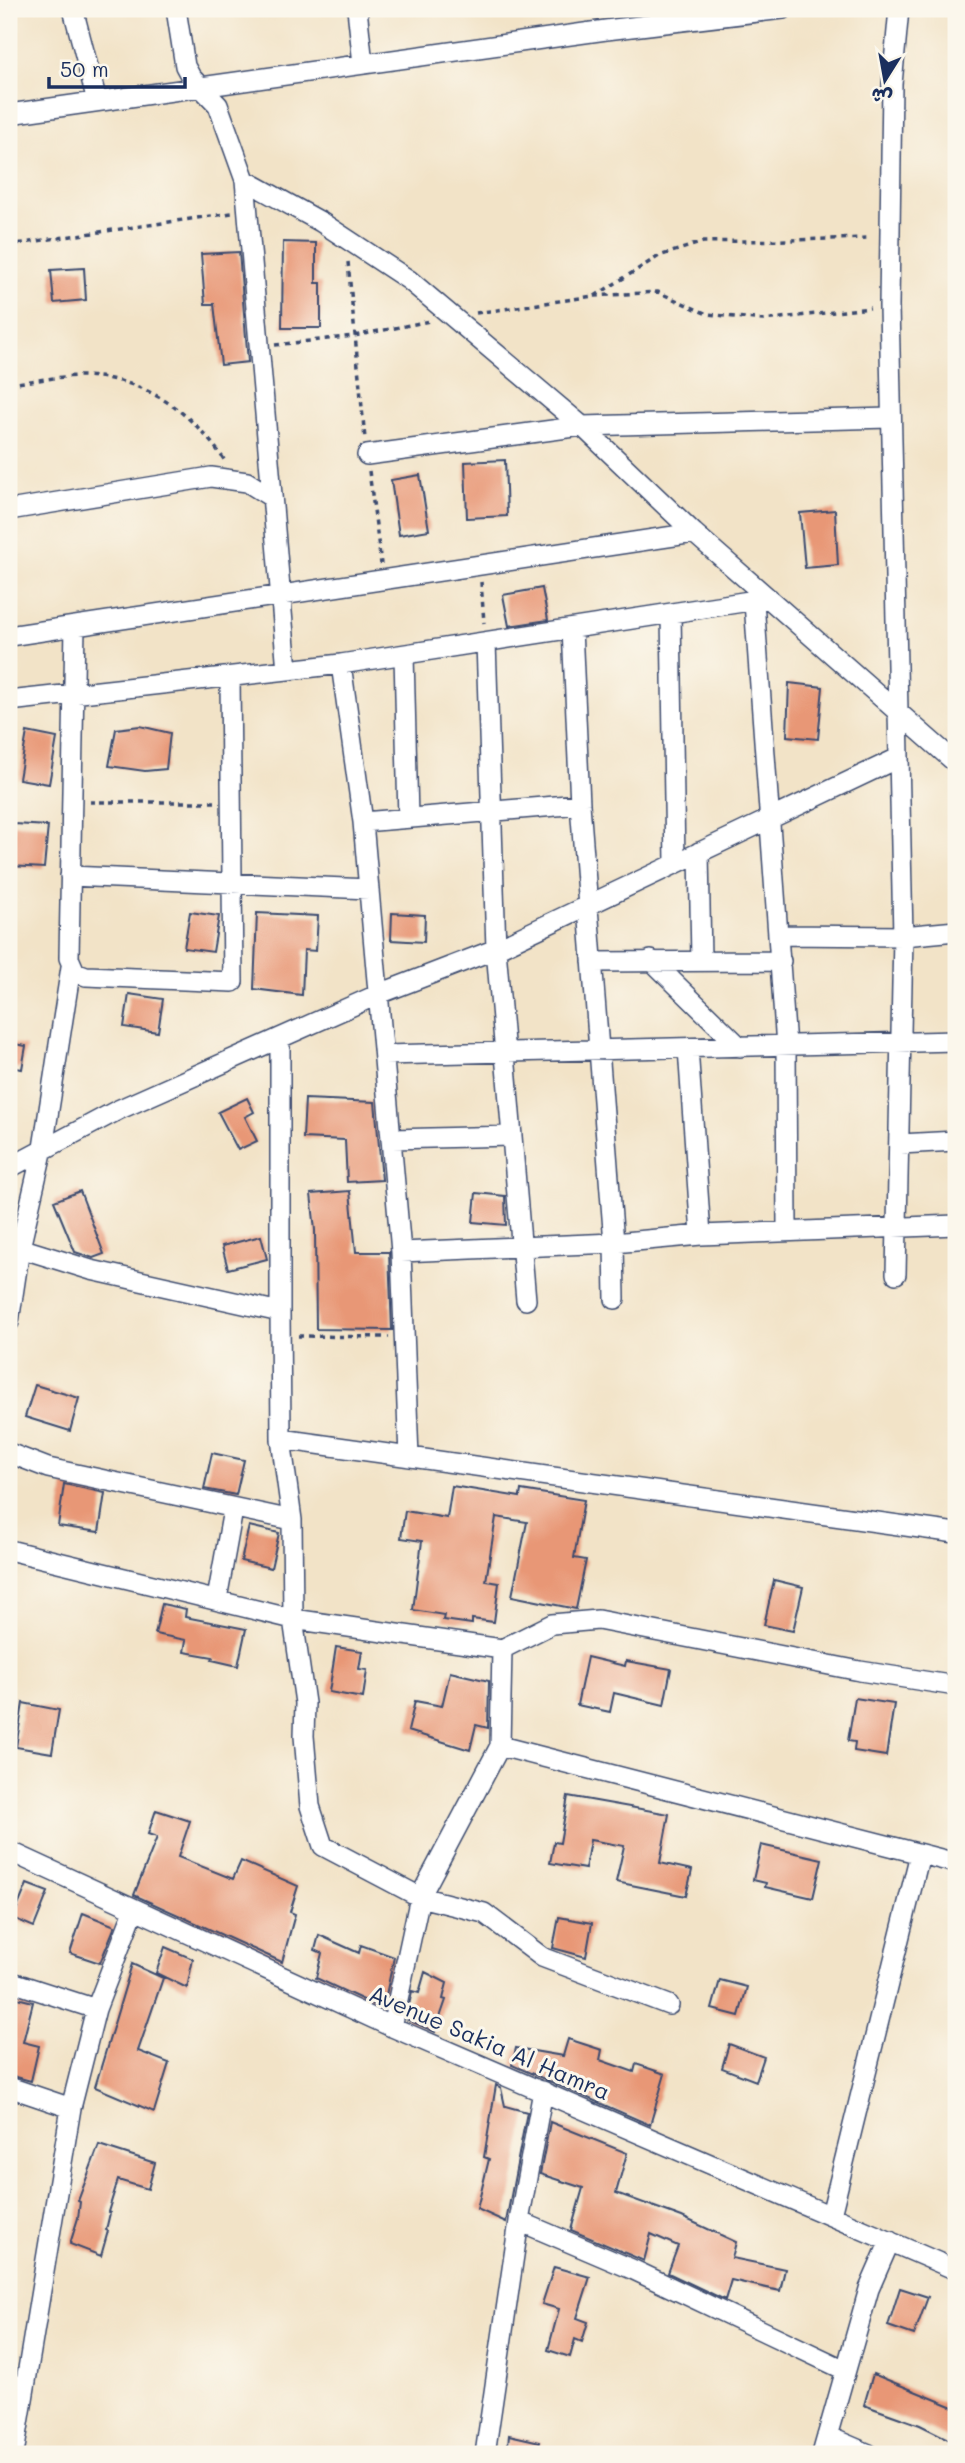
<svg xmlns="http://www.w3.org/2000/svg" width="965" height="2463" font-family="Mali,'Playpen Sans Arabic',sans-serif">
  <style>
    .building { fill: #e89776 }
    .lines { fill: none; stroke-linecap: round; stroke-linejoin: round }
    .street-casing { stroke: #3b4a6e; stroke-width: 22 }
    .path { stroke: #3b4a6e; stroke-width: 3.5; stroke-dasharray: 5 5; stroke-linecap: butt }
    .street { stroke: #fff; stroke-width: 19 }
    .labels { text-anchor: middle; dominant-baseline: central; stroke-width: 6; stroke-linejoin: round; paint-order: stroke }
    .street-label { font-size: 23px; fill: #1b2f5e; stroke: #fbf7ec }
  </style>
  <rect width="100%" height="100%" fill="#fbf7ec"/>
  <filter id="ink" filterUnits="userSpaceOnUse"><feTurbulence type="fractalNoise" baseFrequency=".0143" numOctaves="2"/><feDisplacementMap in="SourceGraphic" scale="14" xChannelSelector="R" yChannelSelector="G"/><feConvolveMatrix kernelMatrix="1 2 1 2 8 2 1 2 1" color-interpolation-filters="sRGB"/></filter>
  <filter id="wash" filterUnits="userSpaceOnUse"><feTurbulence type="fractalNoise" baseFrequency=".00686" numOctaves="4" result="noise"/><feDisplacementMap in="SourceGraphic" scale="28" xChannelSelector="R" yChannelSelector="G"/><feGaussianBlur stdDeviation="1.57" result="paint"/><feColorMatrix in="noise" values="0 0 0 0 0 0 0 0 0 0 0 0 0 0 0 0 0 1.4 0 .05"/><feComposite in="paint" operator="in"/></filter>
  <g filter="url(#wash)">
    <rect width="100%" height="100%" fill="#f2e3c7"/>
    <g id="blocks">
      <path class="building" d="M 283,242 L 316,243 L 316,283 L 321,283 L 321,328 L 282,328 Z
        M 239,252 L 248,362 L 221,365 L 214,304 L 205,304 L 201,254 Z
        M 84,268 L 86,300 L 54,303 L 51,270 Z
        M 505,460 L 507,516 L 467,518 L 465,462 Z
        M 420,475 L 429,530 L 399,535 L 391,480 Z
        M 835,510 L 838,565 L 805,568 L 800,513 Z
        M 542,588 L 548,620 L 509,626 L 503,595 Z
        M 789,683 L 823,687 L 818,739 L 787,736 Z
        M 140,726 L 170,733 L 166,769 L 145,771 L 109,766 L 116,729 Z
        M 27,732 L 57,738 L 49,784 L 19,779 Z
        M 14,824 L 48,826 L 44,868 L 11,866 Z
        M 190,912 L 219,916 L 213,952 L 184,948 Z
        M 257,913 L 318,916 L 316,951 L 304,950 L 302,995 L 254,989 Z
        M 392,913 L 425,915 L 424,942 L 391,940 Z
        M 129,994 L 163,999 L 158,1032 L 124,1027 Z
        M 9,1043 L 26,1046 L 22,1069 L 9,1067 Z
        M 247,1098 L 254,1112 L 245,1117 L 257,1141 L 238,1150 L 218,1112 Z
        M 305,1099 L 375,1102 L 382,1180 L 347,1182 L 345,1140 L 303,1138 Z
        M 80,1191 L 104,1254 L 93,1258 L 75,1252 L 54,1201 Z
        M 350,1191 L 356,1252 L 389,1252 L 392,1330 L 316,1329 L 315,1230 L 311,1194 Z
        M 476,1193 L 505,1196 L 506,1225 L 473,1222 Z
        M 261,1236 L 267,1259 L 228,1269 L 222,1246 Z
        M 35,1385 L 79,1398 L 70,1431 L 25,1417 Z
        M 212,1453 L 244,1460 L 236,1495 L 204,1489 Z
        M 64,1484 L 105,1493 L 99,1532 L 58,1526 Z
        M 452,1486 L 520,1497 L 521,1490 L 584,1500 L 574,1558 L 586,1560 L 576,1609 L 512,1596 L 527,1522 L 496,1517 L 486,1581 L 499,1583 L 494,1622 L 472,1619 L 472,1624 L 443,1620 L 444,1615 L 413,1610 L 422,1541 L 401,1538 L 405,1511 L 447,1518 Z
        M 249,1526 L 279,1533 L 271,1568 L 241,1561 Z
        M 774,1580 L 803,1587 L 793,1631 L 764,1625 Z
        M 162,1604 L 186,1609 L 185,1617 L 246,1629 L 238,1666 L 212,1660 L 213,1657 L 184,1652 L 186,1640 L 155,1634 Z
        M 336,1647 L 362,1651 L 359,1669 L 367,1670 L 363,1698 L 329,1692 Z
        M 587,1657 L 625,1666 L 626,1661 L 671,1669 L 664,1705 L 614,1693 L 610,1712 L 577,1705 Z
        M 450,1672 L 489,1681 L 488,1728 L 476,1725 L 470,1750 L 408,1731 L 415,1701 L 442,1706 Z
        M 855,1698 L 894,1704 L 886,1756 L 854,1751 L 855,1742 L 848,1741 Z
        M 23,1703 L 59,1710 L 52,1753 L 16,1747 Z
        M 568,1796 L 669,1814 L 660,1863 L 692,1870 L 686,1896 L 616,1882 L 624,1846 L 590,1840 L 585,1869 L 550,1863 L 554,1842 L 560,1843 Z
        M 156,1810 L 190,1821 L 178,1857 L 233,1879 L 241,1861 L 298,1886 L 290,1912 L 295,1914 L 282,1962 L 134,1895 L 157,1837 L 148,1834 Z
        M 761,1845 L 822,1859 L 813,1898 L 765,1887 L 766,1883 L 753,1880 Z
        M 27,1884 L 48,1892 L 34,1927 L 13,1918 Z
        M 83,1913 L 115,1926 L 100,1963 L 70,1953 Z
        M 559,1917 L 592,1923 L 586,1957 L 553,1948 Z
        M 319,1935 L 359,1953 L 361,1945 L 394,1957 L 383,2009 L 316,1978 L 322,1953 L 315,1950 Z
        M 165,1947 L 193,1959 L 187,1988 L 156,1973 Z
        M 132,1964 L 163,1978 L 138,2051 L 169,2063 L 154,2112 L 95,2087 Z
        M 425,1972 L 447,1983 L 443,1999 L 446,2000 L 435,2032 L 406,2019 L 412,1991 L 419,1993 Z
        M 720,1980 L 747,1987 L 739,2016 L 712,2009 Z
        M 9,1996 L 33,2002 L 23,2042 L 39,2046 L 31,2081 L 9,2075 Z
        M 568,2039 L 602,2050 L 600,2060 L 634,2072 L 636,2064 L 665,2074 L 650,2125 L 512,2065 L 516,2048 L 563,2056 Z
        M 729,2044 L 764,2057 L 756,2081 L 722,2068 Z
        M 496,2085 L 501,2088 L 505,2106 L 527,2112 L 506,2222 L 477,2209 L 489,2159 L 484,2157 Z
        M 550,2122 L 627,2153 L 616,2193 L 682,2217 L 736,2242 L 732,2258 L 785,2269 L 780,2291 L 731,2280 L 725,2300 L 668,2273 L 678,2246 L 651,2234 L 644,2261 L 571,2230 L 583,2188 L 540,2174 Z
        M 99,2145 L 155,2163 L 148,2189 L 118,2180 L 108,2212 L 110,2213 L 106,2230 L 108,2231 L 101,2256 L 70,2244 L 78,2218 L 80,2202 L 78,2201 Z
        M 554,2267 L 590,2277 L 577,2318 L 588,2322 L 582,2342 L 575,2339 L 570,2357 L 548,2350 L 559,2309 L 542,2304 Z
        M 900,2288 L 928,2297 L 914,2335 L 888,2326 Z
        M 873,2374 L 956,2408 L 956,2443 L 920,2425 L 864,2405 Z
        M 509,2435 L 540,2442 L 537,2454 L 507,2454 Z"/>
    </g>
  </g>
  <g filter="url(#ink)">
    <use href="#blocks" fill-opacity="0" stroke="#3b4a6e" stroke-width="2"/>
    <g class="lines">
      <g class="street-casing">
        <path id="street" d="M 73,9 L 97,101
          M 176,9 L 185,66 L 191,77 L 218,105 L 245,180 L 287,670
          M 357,9 L 363,64
          M 9,114 L 606,30 L 783,9
          M 245,180 L 321,222 L 409,280 L 582,426 L 694,533 L 956,763
          M 367,455 L 582,426 L 890,418
          M 9,510 L 211,477 L 247,482 L 271,497
          M 769,598 L 341,664 L 363,822 L 401,1252 L 614,1243 L 701,1235 L 956,1225
          M 754,602 L 786,1046 L 787,1231
          M 671,614 L 675,863
          M 75,626 L 69,958 L 75,972 L 86,976 L 233,982 L 230,677
          M 572,629 L 580,804 L 614,1243 L 615,1299
          M 9,636 L 694,533
          M 486,642 L 496,949 L 526,1300
          M 404,655 L 408,818
          M 9,701 L 341,664
          M 363,822 L 580,804
          M 699,852 L 701,960
          M 70,876 L 369,889
          M 779,935 L 903,936 L 956,931
          M 651,960 L 740,1047
          M 592,962 L 781,961
          M 688,1048 L 701,1235
          M 384,1055 L 956,1041
          M 392,1139 L 511,1136
          M 900,1144 L 956,1141
          M 9,1168 L 118,1110 L 379,994 L 496,949 L 898,758
          M 20,1248 L 91,1270 L 280,1312 L 281,1439 L 292,1520 L 293,1619 L 305,1703 L 304,1736 L 310,1806 L 323,1846 L 420,1897 L 484,1913 L 542,1957 L 669,2005
          M 401,1252 L 409,1457
          M 896,1274 L 903,936 L 889,306 L 892,84 L 899,9
          M 280,1312 L 280,1038
          M 9,1322 L 20,1248 L 43,1148 L 71,967
          M 281,1439 L 956,1533
          M 9,1453 L 48,1468 L 292,1520
          M 9,1550 L 293,1619 L 502,1649 L 552,1624 L 598,1620 L 860,1671 L 956,1686
          M 217,1599 L 233,1510
          M 500,1746 L 502,1649
          M 9,1851 L 392,2027 L 956,2270
          M 9,1981 L 96,2009
          M 392,2027 L 420,1897 L 500,1746 L 956,1863
          M 9,2087 L 71,2108
          M 831,2215 L 920,1854
          M 519,2221 L 634,2270 L 845,2370
          M 827,2436 L 869,2454
          M 14,2454 L 71,2108 L 96,2009 L 134,1910
          M 485,2454 L 519,2221 L 543,2091
          M 822,2454 L 869,2289 L 890,2241"/>
      </g>
      <path class="path" d="M 9,245 L 232,213
        M 348,262 L 365,439
        M 595,296 L 659,256 L 703,242 L 871,238
        M 476,313 L 594,296 L 658,292 L 707,314 L 763,320 L 870,308
        M 275,345 L 354,336 L 430,321
        M 9,384 C 32,381 56,377 78,376 C 141,375 192,411 225,461
        M 369,471 L 381,564
        M 481,582 L 484,623
        M 90,802 L 215,802
        M 298,1336 L 389,1337"/>
      <use href="#street" class="street"/>
    </g>
  </g>
  <g class="labels">
    <g class="street-label">
      <text transform="translate(490 2042) rotate(23)">Avenue Sakia Al Hamra</text>
    </g>
  </g>
  <rect width="965" height="2463" fill="none" stroke="#fbf7ec" stroke-width="35"/>
  <g transform="translate(885 80) rotate(191)" stroke="#fbf7ec" stroke-width="5" paint-order="stroke">
  <path d="M0-5L12 26L0 18L-12 26Z" fill="#1b2f5e"/>
  <text y="-10" font-size="19" font-weight="bold" text-anchor="middle" fill="#1b2f5e">ش</text>
  </g>
  <path d="M49 77v10h136v-10" fill="none" stroke="#1b2f5e" stroke-width="3.5"/>
  <text x="60" y="77" font-size="21" fill="#1b2f5e" stroke="#fbf7ec" stroke-width="5" paint-order="stroke">50 m</text>
</svg>
